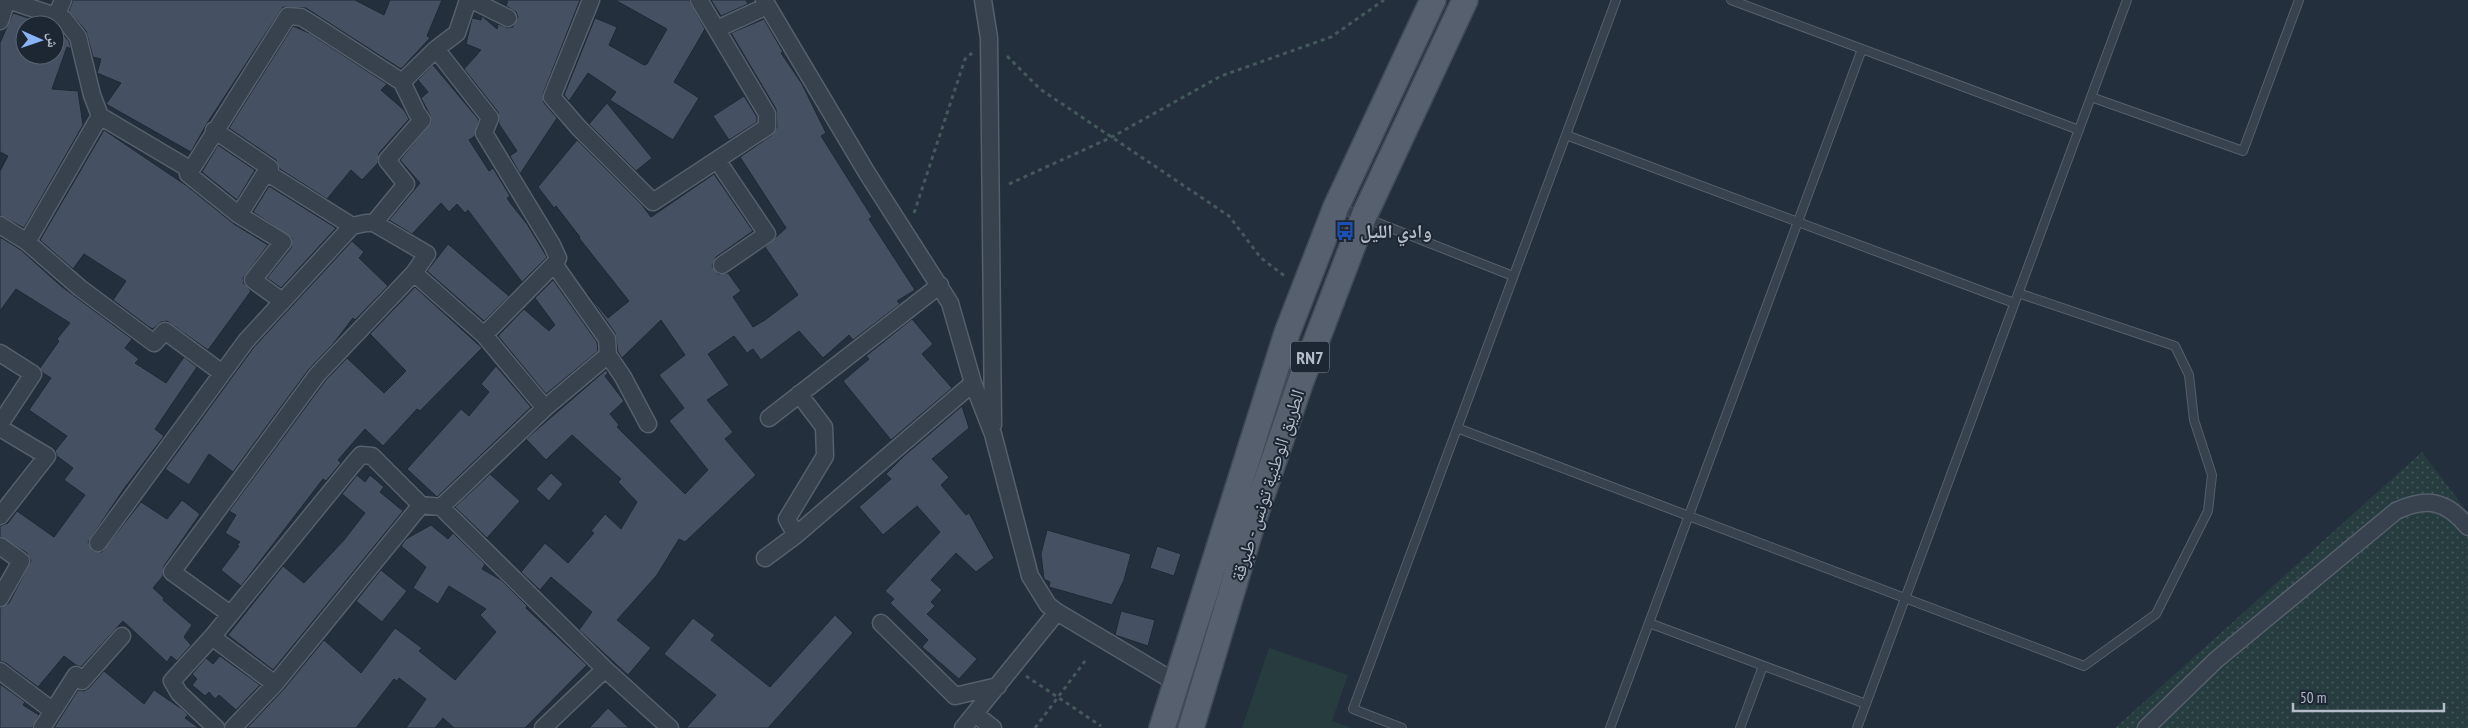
<svg xmlns="http://www.w3.org/2000/svg" width="2468" height="728" font-family="'PT Sans Narrow','Noto Naskh Arabic',sans-serif">
  <style>
    .grass { fill: url(#grass-dots) }
    .green { fill: #263c3f }
    .building { fill: #455162; stroke: #1f2835 }
    .lines { fill: none; stroke-linecap: round; stroke-linejoin: round }
    .service-casing { stroke: #565f6c; stroke-width: 10 }
    .minor-casing { stroke: #565f6c; stroke-width: 19 }
    .primary-casing { stroke: #414a57; stroke-width: 28 }
    .path { stroke: #44595c; stroke-width: 3; stroke-dasharray: 4 4; stroke-linecap: butt }
    .service { stroke: #38414e; stroke-width: 8 }
    .minor { stroke: #38414e; stroke-width: 16 }
    .primary { stroke: #56606e; stroke-width: 25 }
    .labels { text-anchor: middle; dominant-baseline: central; stroke-width: 4; stroke-linejoin: round; paint-order: stroke }
    .shield { fill: #1d2633; stroke: #878f9c; stroke-width: 1 }
    .shield-label { font-size: 18px; font-weight: bold; fill: #b4bcc9 }
    .poi-label { font-size: 19px; font-weight: bold; fill: #b4bcc9; stroke: #1d2633; text-anchor: start }
    .street-label { font-size: 19px; fill: #b4bcc9; stroke: #1d2633 }
  </style>
  <defs>
    <pattern id="grass-dots" width="8" height="8" patternUnits="userSpaceOnUse" patternTransform="scale(1.25)"><rect width="8" height="8" fill="#263c3f"/><path d="M2 2h.1M6 6h.1" fill="none" stroke="#435659" stroke-width="1.8" stroke-linecap="round"/></pattern>
  </defs>
  <rect width="100%" height="100%" fill="#242f3e"/>
  <path class="grass" d="M 2422,452 L 2468,513 L 2468,728 L 2115,728 Z"/>
  <path class="green" d="M 1269,648 L 1348,675 L 1332,721 L 1352,728 L 1242,728 Z"/>
  <path class="building" d="M 73,0 L 355,0 L 384,15 L 390,0 L 442,0 L 427,36 L 430,38 L 401,69 L 306,8 L 283,7 L 206,125 L 191,152 L 106,104 L 121,83 L 97,73 L 101,59 L 93,57 L 86,31 L 69,11 Z
    M 508,0 L 580,0 L 543,94 L 544,103 L 557,118 L 520,174 L 510,156 L 517,151 L 499,124 L 498,112 L 464,69 L 481,50 L 466,44 L 472,18 L 481,20 L 482,16 L 497,29 L 498,24 L 508,28 L 513,27 L 518,17 L 516,12 L 506,6 Z
    M 615,0 L 689,0 L 705,29 L 674,82 L 699,98 L 673,140 L 610,100 L 616,92 L 588,73 L 569,101 L 564,95 L 595,18 L 617,27 L 609,45 L 644,65 L 647,64 L 667,29 Z
    M 711,0 L 746,0 L 748,4 L 721,16 Z
    M 13,13 L 50,25 L 25,25 L 25,55 L 55,55 L 55,27 L 69,41 L 71,49 L 67,47 L 52,89 L 78,91 L 83,125 L 24,228 L 0,215 L 0,171 L 8,156 L 0,152 L 0,43 Z
    M 764,19 L 783,52 L 781,53 L 802,84 L 826,133 L 821,136 L 872,217 L 869,219 L 915,290 L 897,301 L 900,304 L 853,340 L 849,335 L 823,358 L 799,331 L 761,360 L 753,349 L 747,353 L 734,336 L 708,354 L 729,385 L 707,400 L 733,432 L 725,439 L 756,475 L 685,542 L 679,539 L 657,575 L 617,620 L 651,648 L 628,675 L 579,630 L 592,612 L 551,577 L 540,590 L 521,572 L 545,543 L 568,563 L 594,533 L 591,531 L 605,514 L 621,529 L 637,502 L 618,482 L 621,479 L 572,435 L 546,460 L 526,439 L 606,370 L 608,373 L 605,376 L 624,401 L 610,414 L 619,425 L 617,427 L 685,494 L 708,470 L 669,421 L 684,408 L 659,375 L 685,355 L 661,320 L 622,358 L 618,352 L 615,333 L 587,293 L 608,318 L 629,301 L 579,238 L 580,237 L 556,206 L 554,208 L 538,187 L 577,140 L 642,205 L 651,217 L 714,174 L 753,231 L 716,257 L 712,266 L 718,274 L 728,273 L 741,291 L 733,297 L 753,327 L 765,320 L 798,295 L 765,247 L 786,228 L 740,157 L 772,135 L 777,127 L 776,109 L 731,33 Z
    M 293,26 L 309,33 L 387,84 L 381,90 L 404,110 L 409,119 L 379,153 L 378,163 L 362,180 L 351,170 L 327,199 L 280,169 L 276,160 L 229,128 Z
    M 433,65 L 479,120 L 475,136 L 469,140 L 489,171 L 493,168 L 510,196 L 507,198 L 511,204 L 527,224 L 547,257 L 522,282 L 468,210 L 465,213 L 457,204 L 449,212 L 441,203 L 412,234 L 389,220 L 420,183 L 400,160 L 431,123 L 430,115 L 421,98 L 428,92 L 418,80 Z
    M 744,96 L 757,117 L 757,122 L 729,140 L 713,116 Z
    M 607,103 L 652,158 L 636,171 L 589,124 Z
    M 104,130 L 187,186 L 234,224 L 268,245 L 243,278 L 244,284 L 251,291 L 208,350 L 167,321 L 161,322 L 153,329 L 149,327 L 113,300 L 126,281 L 84,254 L 73,269 L 40,240 Z
    M 218,145 L 255,170 L 237,200 L 202,172 Z
    M 269,186 L 336,228 L 281,288 L 267,278 L 291,248 L 292,238 L 253,212 Z
    M 0,237 L 21,250 L 61,286 L 132,339 L 125,348 L 139,359 L 135,363 L 166,383 L 184,357 L 197,367 L 155,429 L 164,436 L 123,490 L 88,542 L 93,551 L 102,552 L 141,502 L 167,519 L 182,500 L 200,514 L 164,566 L 163,576 L 153,588 L 164,598 L 163,600 L 192,625 L 184,637 L 191,645 L 177,661 L 171,656 L 167,662 L 123,621 L 81,667 L 76,665 L 64,656 L 38,687 L 6,663 L 0,661 L 0,608 L 9,603 L 31,561 L 27,553 L 0,536 L 0,526 L 8,523 L 17,511 L 54,537 L 85,495 L 64,480 L 73,468 L 57,456 L 55,451 L 67,436 L 29,410 L 51,378 L 43,373 L 40,368 L 59,341 L 57,339 L 70,323 L 16,289 L 0,311 Z
    M 352,241 L 364,252 L 359,258 L 388,286 L 355,320 L 353,318 L 333,344 L 309,369 L 233,472 L 209,454 L 189,485 L 165,469 L 254,347 Z
    M 448,244 L 509,296 L 484,321 L 427,271 Z
    M 553,280 L 597,342 L 598,351 L 546,394 L 498,336 L 524,309 L 549,331 L 555,325 L 535,298 Z
    M 415,287 L 482,348 L 420,411 L 417,409 L 383,446 L 365,429 L 338,460 L 341,463 L 326,481 L 323,479 L 241,586 L 221,570 L 239,546 L 237,545 L 240,542 L 225,533 L 236,515 L 229,511 L 325,381 L 347,358 L 384,393 L 406,371 L 370,334 Z
    M 912,319 L 933,344 L 922,354 L 952,388 L 891,440 L 843,381 L 869,359 L 866,356 Z
    M 496,366 L 531,407 L 437,497 L 407,469 L 461,409 L 469,416 L 489,392 L 481,384 Z
    M 962,406 L 969,428 L 932,459 L 949,477 L 941,485 L 966,515 L 969,513 L 994,558 L 976,572 L 956,553 L 931,580 L 942,590 L 931,602 L 935,606 L 927,614 L 977,659 L 959,679 L 922,647 L 928,640 L 890,603 L 894,599 L 885,591 L 940,532 L 917,506 L 883,535 L 859,507 L 891,479 L 886,474 L 904,456 Z
    M 551,473 L 563,484 L 549,501 L 536,489 Z
    M 490,474 L 520,501 L 487,538 L 455,507 Z
    M 357,475 L 365,482 L 370,475 L 384,487 L 380,492 L 403,511 L 273,670 L 228,635 L 283,566 L 304,583 L 344,540 L 365,513 L 342,494 Z
    M 431,525 L 448,539 L 453,533 L 485,564 L 482,569 L 501,580 L 527,606 L 526,608 L 587,665 L 525,728 L 454,728 L 443,718 L 435,728 L 406,728 L 426,699 L 399,678 L 397,681 L 394,679 L 356,728 L 247,728 L 283,690 L 324,640 L 361,673 L 395,628 L 422,648 L 419,651 L 455,680 L 496,632 L 480,615 L 486,609 L 449,586 L 438,604 L 413,588 L 426,567 L 401,546 L 406,539 Z
    M 1047,530 L 1131,554 L 1124,580 L 1112,605 L 1049,587 L 1050,582 L 1044,579 L 1041,554 Z
    M 1157,546 L 1181,554 L 1174,576 L 1150,568 Z
    M 381,570 L 407,591 L 382,622 L 356,601 Z
    M 1121,611 L 1155,620 L 1148,646 L 1115,635 Z
    M 835,615 L 853,633 L 768,728 L 686,728 L 716,695 L 664,654 L 693,618 L 715,635 L 711,640 L 770,687 Z
    M 220,656 L 260,685 L 236,710 L 219,695 L 215,699 L 209,692 L 205,696 L 192,685 L 197,679 L 192,674 L 206,658 L 213,664 Z
    M 104,671 L 144,704 L 154,690 L 182,709 L 188,715 L 185,718 L 199,728 L 54,728 L 78,690 L 84,691 L 89,688 Z
    M 0,684 L 25,702 L 23,705 L 39,715 L 32,728 L 0,728 Z
    M 608,708 L 629,728 L 589,728 Z"/>
  <g class="lines">
    <g class="service-casing">
      <path id="service" d="M 1731,0 L 2079,130
        M 2091,97 L 2243,151 L 2299,0
        M 1566,135 L 2014,303
        M 1340,208 L 1513,276
        M 1457,428 L 2084,666 L 2156,614 L 2208,511 L 2212,475 L 2194,420 L 2189,375 L 2175,346 L 2018,293
        M 1649,623 L 1866,704
        M 1402,728 L 1353,709 L 1616,0
        M 1610,728 L 1862,49
        M 1740,728 L 1763,666
        M 1857,728 L 2127,0"/>
    </g>
    <g class="minor-casing">
      <path id="minor" d="M 8,0 L 64,19 L 78,37 L 92,95 L 100,116 L 191,170 L 288,16 L 301,17 L 314,25 L 402,82 L 436,49 L 490,118 L 484,133 L 552,245 L 558,258 L 554,264 L 607,339 L 608,355
        M 472,0 L 508,18
        M 591,0 L 552,97 L 579,128 L 653,202 L 767,127 L 767,114 L 699,0
        M 764,0 L 867,173 L 950,303 L 973,383 L 993,434 L 1030,576 L 1048,605 L 1057,612 L 1175,682
        M 983,0 L 989,38 L 993,425
        M 56,17 L 63,0
        M 0,21 L 7,0
        M 717,29 L 767,6
        M 436,49 L 457,33 L 468,0
        M 214,130 L 270,168 L 266,172 L 352,226
        M 717,160 L 767,234 L 722,265
        M 191,170 L 188,174 L 239,215 L 266,172
        M 239,215 L 283,242 L 253,280 L 282,301
        M 374,223 L 406,184 L 387,160 L 422,120 L 417,113 L 402,82
        M 0,225 L 27,242 L 100,116
        M 27,242 L 80,288 L 154,343 L 165,331 L 222,373
        M 484,335 L 554,264
        M 0,353 L 33,374 L 0,424
        M 769,418 L 940,285
        M 0,428 L 47,456 L 0,516
        M 441,507 L 605,669
        M 796,535 L 787,519 L 825,456 L 824,427 L 799,394
        M 98,543 L 246,341 L 352,226 L 366,223 L 374,223 L 427,254 L 414,273 L 484,335 L 545,408
        M 0,546 L 21,561 L 0,598
        M 765,558 L 796,535 L 973,383
        M 230,614 L 172,572 L 317,375 L 414,273
        M 881,623 L 955,696 L 998,686
        M 212,637 L 275,684 L 421,505 L 441,507 L 545,408 L 608,355 L 623,377 L 648,424
        M 0,671 L 53,711
        M 975,714 L 993,728
        M 42,728 L 76,675 L 82,681 L 122,636
        M 216,728 L 179,693 L 172,681 L 212,637 L 354,463 L 361,455 L 372,456 L 421,505
        M 233,728 L 275,684
        M 543,728 L 605,669 L 670,728
        M 963,728 L 1057,612
        M 2146,728 L 2216,660 L 2396,511 C 2427,497 2446,500 2468,527"/>
    </g>
    <g class="primary-casing">
      <path id="primary" d="M 1162,728 L 1287,333 L 1336,207 L 1433,0
        M 1191,728 L 1253,521 L 1301,381 L 1364,216 L 1465,0"/>
    </g>
    <path class="path" d="M 1007,56 L 1040,89 L 1229,216 L 1261,258 L 1286,277
      M 1009,184 L 1112,137 L 1221,76 L 1331,37 L 1384,0
      M 914,213 L 965,59 L 972,53
      M 1026,676 L 1101,726
      M 1035,728 L 1085,661"/>
    <use href="#service" class="service"/>
    <use href="#minor" class="minor"/>
    <use href="#primary" class="primary"/>
  </g>
  <defs>
    <g id="bus-bare" transform="scale(1.5)"><path d="M-5-6H5V4H4V6H2V4H-2V6H-4V4H-5ZM-3.5-4V0h7V-4ZM-3.5 1.2v1.5H-2V1.2ZM2 1.2v1.5H3.5V1.2Z" fill="#1a4fb4" stroke="#1d2633" stroke-width="2.5" paint-order="stroke"/></g>
  </defs>
  <g fill-rule="evenodd">
    <use href="#bus-bare" x="1345" y="231"/>
  </g>
  <g class="labels">
    <rect class="shield" x="1291" y="341.5" width="38" height="31" rx="4"/>
    <g class="shield-label">
      <text x="1310" y="357">RN7</text>
    </g>
    <g class="poi-label">
      <text x="1360" y="231">وادي الليل</text>
    </g>
    <g class="street-label">
      <text transform="translate(1267 485) rotate(-72)">الطريق الوطنية تونس - طبرقة</text>
    </g>
  </g>
  <g transform="translate(40 40) rotate(92)"><circle r="24" fill="#1d2633" stroke="#59626f"/>
  <path d="M0-4L9 19L0 12L-9 19Z" fill="#8ab4f8"/>
  <text y="-8" font-size="14" font-weight="bold" text-anchor="middle" fill="#b4bcc9">ش</text>
  </g>
  <path d="M2293 703v8h151v-8" fill="none" stroke="#b4bcc9" stroke-width="2.5"/>
  <text x="2300" y="703" font-size="15" fill="#b4bcc9" stroke="#1d2633" stroke-width="4" paint-order="stroke">50 m</text>
</svg>
